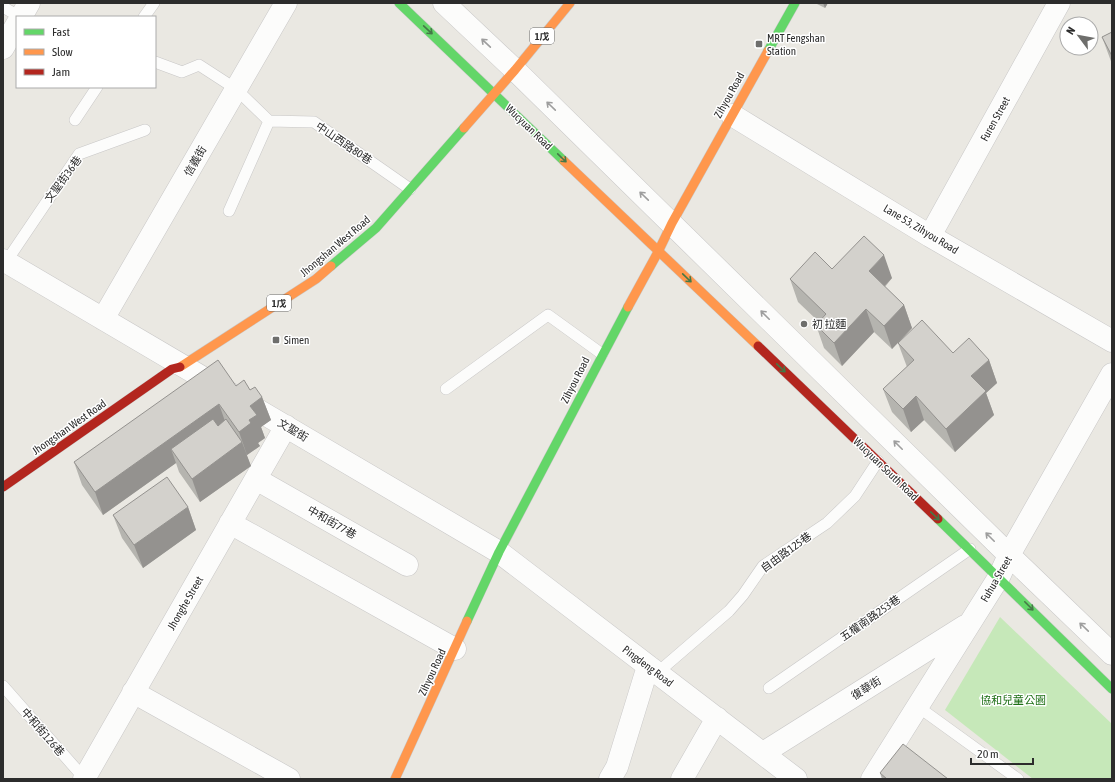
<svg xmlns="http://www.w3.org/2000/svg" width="1115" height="782" font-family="'Asap Condensed','Noto Sans TC',sans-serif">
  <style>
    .green { fill: #c6e8b9 }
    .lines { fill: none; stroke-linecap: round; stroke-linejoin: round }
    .lane-casing { stroke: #c8c7c7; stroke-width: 12 }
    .street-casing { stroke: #c8c7c7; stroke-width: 23 }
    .fast-casing { stroke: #c8c7c7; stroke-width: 10 }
    .slow-casing { stroke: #c8c7c7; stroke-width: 10 }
    .jam-casing { stroke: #c8c7c7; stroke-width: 10 }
    .lane { stroke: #fcfcfb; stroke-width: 11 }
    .street { stroke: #fcfcfb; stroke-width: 22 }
    .fast { stroke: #63d668; stroke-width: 9 }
    .slow { stroke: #ff974d; stroke-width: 9 }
    .jam { stroke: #b3261e; stroke-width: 9 }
    .wall { fill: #b5b4af }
    .shaded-wall { fill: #94928f }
    .building { fill: #d3d1cc; stroke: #94928f }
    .oneway { stroke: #457847 }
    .oneway2 { stroke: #9e9e9e }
    .poi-dot { fill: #6e6e6c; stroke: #fff; stroke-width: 1.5 }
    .labels { text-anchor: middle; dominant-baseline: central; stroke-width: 3; stroke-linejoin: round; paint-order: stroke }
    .shield { fill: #fff; stroke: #6b6b6b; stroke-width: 1 }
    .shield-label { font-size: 10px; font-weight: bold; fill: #2c2c2c }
    .poi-label { font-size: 11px; fill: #2c2c2c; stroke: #fff; text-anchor: start }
    .street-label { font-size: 11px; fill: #2c2c2c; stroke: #fff }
    .park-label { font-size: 11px; fill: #1e6f16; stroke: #fff }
  </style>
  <rect width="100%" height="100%" fill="#eae8e2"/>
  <path class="green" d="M 1000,617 L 1112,724 L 1112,779 L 1033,779 L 945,710 Z"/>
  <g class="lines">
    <g class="lane-casing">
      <path id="lane" d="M 3,7 L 20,17
        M 144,17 L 154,3
        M 155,62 L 182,72 L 199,65 L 236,89 L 269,121 L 229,211
        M 75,120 L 97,87
        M 269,121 L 314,122 L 410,189
        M 6,262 L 79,154 L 145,130
        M 446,389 L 548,315 L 602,354
        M 657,673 L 729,611 L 743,595 L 763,566 L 827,523 L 855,496 L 878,461
        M 3,686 L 84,778
        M 769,688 L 970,549
        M 917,706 L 1018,779"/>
    </g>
    <g class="street-casing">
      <path id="street" d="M 444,3 L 515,70 L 1009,555 L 1112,654
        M 21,17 L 29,3
        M 3,48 L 17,24
        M 732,115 L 930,236 L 1112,341
        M 930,236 L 1059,3
        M 3,260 L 499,552 L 796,779
        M 103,319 L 286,3
        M 256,479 L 407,565
        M 230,523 L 455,649
        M 133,692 L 289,779
        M 763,753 L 965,626
        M 84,779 L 286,426
        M 610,779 L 617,767 L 648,666
        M 682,779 L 717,718
        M 872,779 L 999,577 L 1009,555 L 1112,374"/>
    </g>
    <g class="fast-casing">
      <path id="fast" d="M 399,3 L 564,161
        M 768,51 L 795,3
        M 331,266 L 376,228 L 464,128
        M 938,519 L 1112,689
        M 467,621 L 499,552 L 628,307"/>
    </g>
    <g class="slow-casing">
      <path id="slow" d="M 464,128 L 515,70 L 570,3
        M 564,161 L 758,346
        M 628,307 L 658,252 L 672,223 L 768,51
        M 180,367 L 316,279 L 331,266
        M 395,779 L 467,621"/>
    </g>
    <g class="jam-casing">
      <path id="jam" d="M 758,346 L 938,519
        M 3,487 L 172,369 L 180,367"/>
    </g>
    <use href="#lane" class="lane"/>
    <use href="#street" class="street"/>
    <use href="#fast" class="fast"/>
    <use href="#slow" class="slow"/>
    <use href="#jam" class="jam"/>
  </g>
  <path class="wall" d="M 815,3 L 828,3 L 825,8 Z
    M 1112,32 L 1112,64 L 1102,37 Z
    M 832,269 L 892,278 L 885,287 L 904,305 L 912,328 L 892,349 L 874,332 L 842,366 L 824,348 L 816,325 L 819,322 L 798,302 L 790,279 Z
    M 898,343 L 989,360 L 997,383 L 986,393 L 994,415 L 955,452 L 924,420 L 911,432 L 892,412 L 883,389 L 907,367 Z
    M 236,386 L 250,390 L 262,397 L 271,420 L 261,427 L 265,438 L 258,443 L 260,446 L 247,455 L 246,454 L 251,466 L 200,502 L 179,472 L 176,463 L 103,515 L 82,485 L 74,462 Z
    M 188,507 L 196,530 L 143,568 L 122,538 L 113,515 Z
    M 880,773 L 948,779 L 882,779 Z"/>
  <path class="shaded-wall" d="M 823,3 L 828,3 L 825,8 Z
    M 884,255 L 892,278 L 877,294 L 869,271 Z
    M 904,305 L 912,328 L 892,349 L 884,326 Z
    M 866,309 L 874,332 L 842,366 L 834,343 Z
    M 989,360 L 997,383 L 986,393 L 994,415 L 955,452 L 946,429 L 971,376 Z
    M 916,396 L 924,420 L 911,432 L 903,409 Z
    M 262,397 L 271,420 L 261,427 L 265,438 L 258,443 L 260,446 L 247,455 L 239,432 L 249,420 L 250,406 Z
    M 219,404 L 227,427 L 171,449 L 176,463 L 103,515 L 95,492 Z
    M 242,442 L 251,466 L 200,502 L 192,479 Z
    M 188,507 L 196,530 L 143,568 L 134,545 Z"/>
  <path class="building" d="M 1112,32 L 1112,56 L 1102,37 Z
    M 864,236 L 884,255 L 869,271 L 904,305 L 884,326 L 866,309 L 834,343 L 816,325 L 826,314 L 790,279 L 815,252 L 832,269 Z
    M 922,320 L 953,353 L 969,338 L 989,360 L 971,376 L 986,391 L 946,429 L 916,396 L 903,409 L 883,389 L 914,360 L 898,343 Z
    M 218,360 L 236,386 L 244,380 L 250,390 L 255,387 L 262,397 L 250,406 L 257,415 L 249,420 L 251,423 L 239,432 L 219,404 L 95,492 L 74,462 Z
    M 213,419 L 218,426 L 226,419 L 242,442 L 192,479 L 171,449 Z
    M 167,477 L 188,507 L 134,545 L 113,515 Z
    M 903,744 L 948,779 L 887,779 L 880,773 Z"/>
  <defs><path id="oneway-shaft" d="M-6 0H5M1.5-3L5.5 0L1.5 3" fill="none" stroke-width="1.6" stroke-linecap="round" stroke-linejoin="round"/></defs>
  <g class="oneway">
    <use href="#oneway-shaft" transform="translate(428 30) rotate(43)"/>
    <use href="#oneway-shaft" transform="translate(562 158) rotate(44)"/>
    <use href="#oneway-shaft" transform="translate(687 278) rotate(44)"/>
    <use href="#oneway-shaft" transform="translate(781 368) rotate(44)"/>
    <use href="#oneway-shaft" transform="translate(935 516) rotate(44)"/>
    <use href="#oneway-shaft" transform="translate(1029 606) rotate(45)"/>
  </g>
  <g class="oneway2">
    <use href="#oneway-shaft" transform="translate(486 43) rotate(-137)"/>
    <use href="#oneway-shaft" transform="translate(551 106) rotate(-136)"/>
    <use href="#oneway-shaft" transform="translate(644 196) rotate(-136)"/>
    <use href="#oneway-shaft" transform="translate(765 315) rotate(-135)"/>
    <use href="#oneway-shaft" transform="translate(898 445) rotate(-135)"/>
    <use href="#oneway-shaft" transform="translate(990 537) rotate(-135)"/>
    <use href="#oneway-shaft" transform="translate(1084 627) rotate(-136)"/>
  </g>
  <g class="poi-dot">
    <rect x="755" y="40" width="8" height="8" rx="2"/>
    <circle cx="804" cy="324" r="4"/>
    <rect x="272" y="336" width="8" height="8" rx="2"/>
  </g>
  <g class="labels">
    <g class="shield">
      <rect x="530" y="28" width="24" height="16" rx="3"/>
      <rect x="267" y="295" width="24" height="16" rx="3"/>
    </g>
    <g class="shield-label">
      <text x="542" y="36">1戊</text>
      <text x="279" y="303">1戊</text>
    </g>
    <g class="poi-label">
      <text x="767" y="38">MRT Fengshan<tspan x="767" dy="13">Station</tspan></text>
      <text x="812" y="324">初 拉麵</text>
      <text x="284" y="340">Simen</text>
    </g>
    <g class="street-label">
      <text transform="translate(729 95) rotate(-61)">Zihyou Road</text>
      <text transform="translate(995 119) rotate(-61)">Furen Street</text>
      <text transform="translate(529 127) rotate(44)">Wucyuan Road</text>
      <text transform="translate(344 143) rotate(34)">中山西路80巷</text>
      <text transform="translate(195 161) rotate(-60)">信義街</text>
      <text transform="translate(63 179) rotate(-54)">文聖街36巷</text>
      <text transform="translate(921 229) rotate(31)">Lane 53, Zihyou Road</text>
      <text transform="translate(335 246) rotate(-40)">Jhongshan West Road</text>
      <text transform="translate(575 380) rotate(-63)">Zihyou Road</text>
      <text transform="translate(69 427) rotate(-35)">Jhongshan West Road</text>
      <text transform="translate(293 430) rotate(31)">文聖街</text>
      <text transform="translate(886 469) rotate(44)">Wucyuan South Road</text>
      <text transform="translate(332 522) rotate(30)">中和街77巷</text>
      <text transform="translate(786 552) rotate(-36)">自由路125巷</text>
      <text transform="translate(996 579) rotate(-60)">Fuhua Street</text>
      <text transform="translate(185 603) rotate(-60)">Jhonghe Street</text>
      <text transform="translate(870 618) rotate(-35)">五權南路253巷</text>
      <text transform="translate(648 666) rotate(37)">Pingdeng Road</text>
      <text transform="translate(432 672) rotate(-65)">Zihyou Road</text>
      <text transform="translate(866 688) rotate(-32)">復華街</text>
      <text transform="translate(43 732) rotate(49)">中和街126巷</text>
    </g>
    <g class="park-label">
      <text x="1013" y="700">協和兒童公園</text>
    </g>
  </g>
  <rect width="1115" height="782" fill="none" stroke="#2c2c2c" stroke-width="8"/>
  <rect x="16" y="16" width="140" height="72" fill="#ffffff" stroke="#ababab"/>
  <rect x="24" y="29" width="20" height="6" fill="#63d668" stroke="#ababab"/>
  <text x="52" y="36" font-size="12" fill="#2c2c2c">Fast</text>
  <rect x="24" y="49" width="20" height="6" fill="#ff974d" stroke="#ababab"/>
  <text x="52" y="56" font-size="12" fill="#2c2c2c">Slow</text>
  <rect x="24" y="69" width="20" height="6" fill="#b3261e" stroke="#ababab"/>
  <text x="52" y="76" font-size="12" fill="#2c2c2c">Jam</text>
  <g transform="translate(1079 36) rotate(302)"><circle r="19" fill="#ffffff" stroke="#ababab"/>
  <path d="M0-3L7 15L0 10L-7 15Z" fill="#6e6e6c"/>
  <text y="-6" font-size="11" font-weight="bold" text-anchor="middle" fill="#2c2c2c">N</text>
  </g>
  <path d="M971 758v6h62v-6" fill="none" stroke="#2c2c2c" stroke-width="2"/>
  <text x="977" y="758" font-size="12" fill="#2c2c2c" stroke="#ffffff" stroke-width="3" paint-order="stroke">20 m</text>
</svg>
